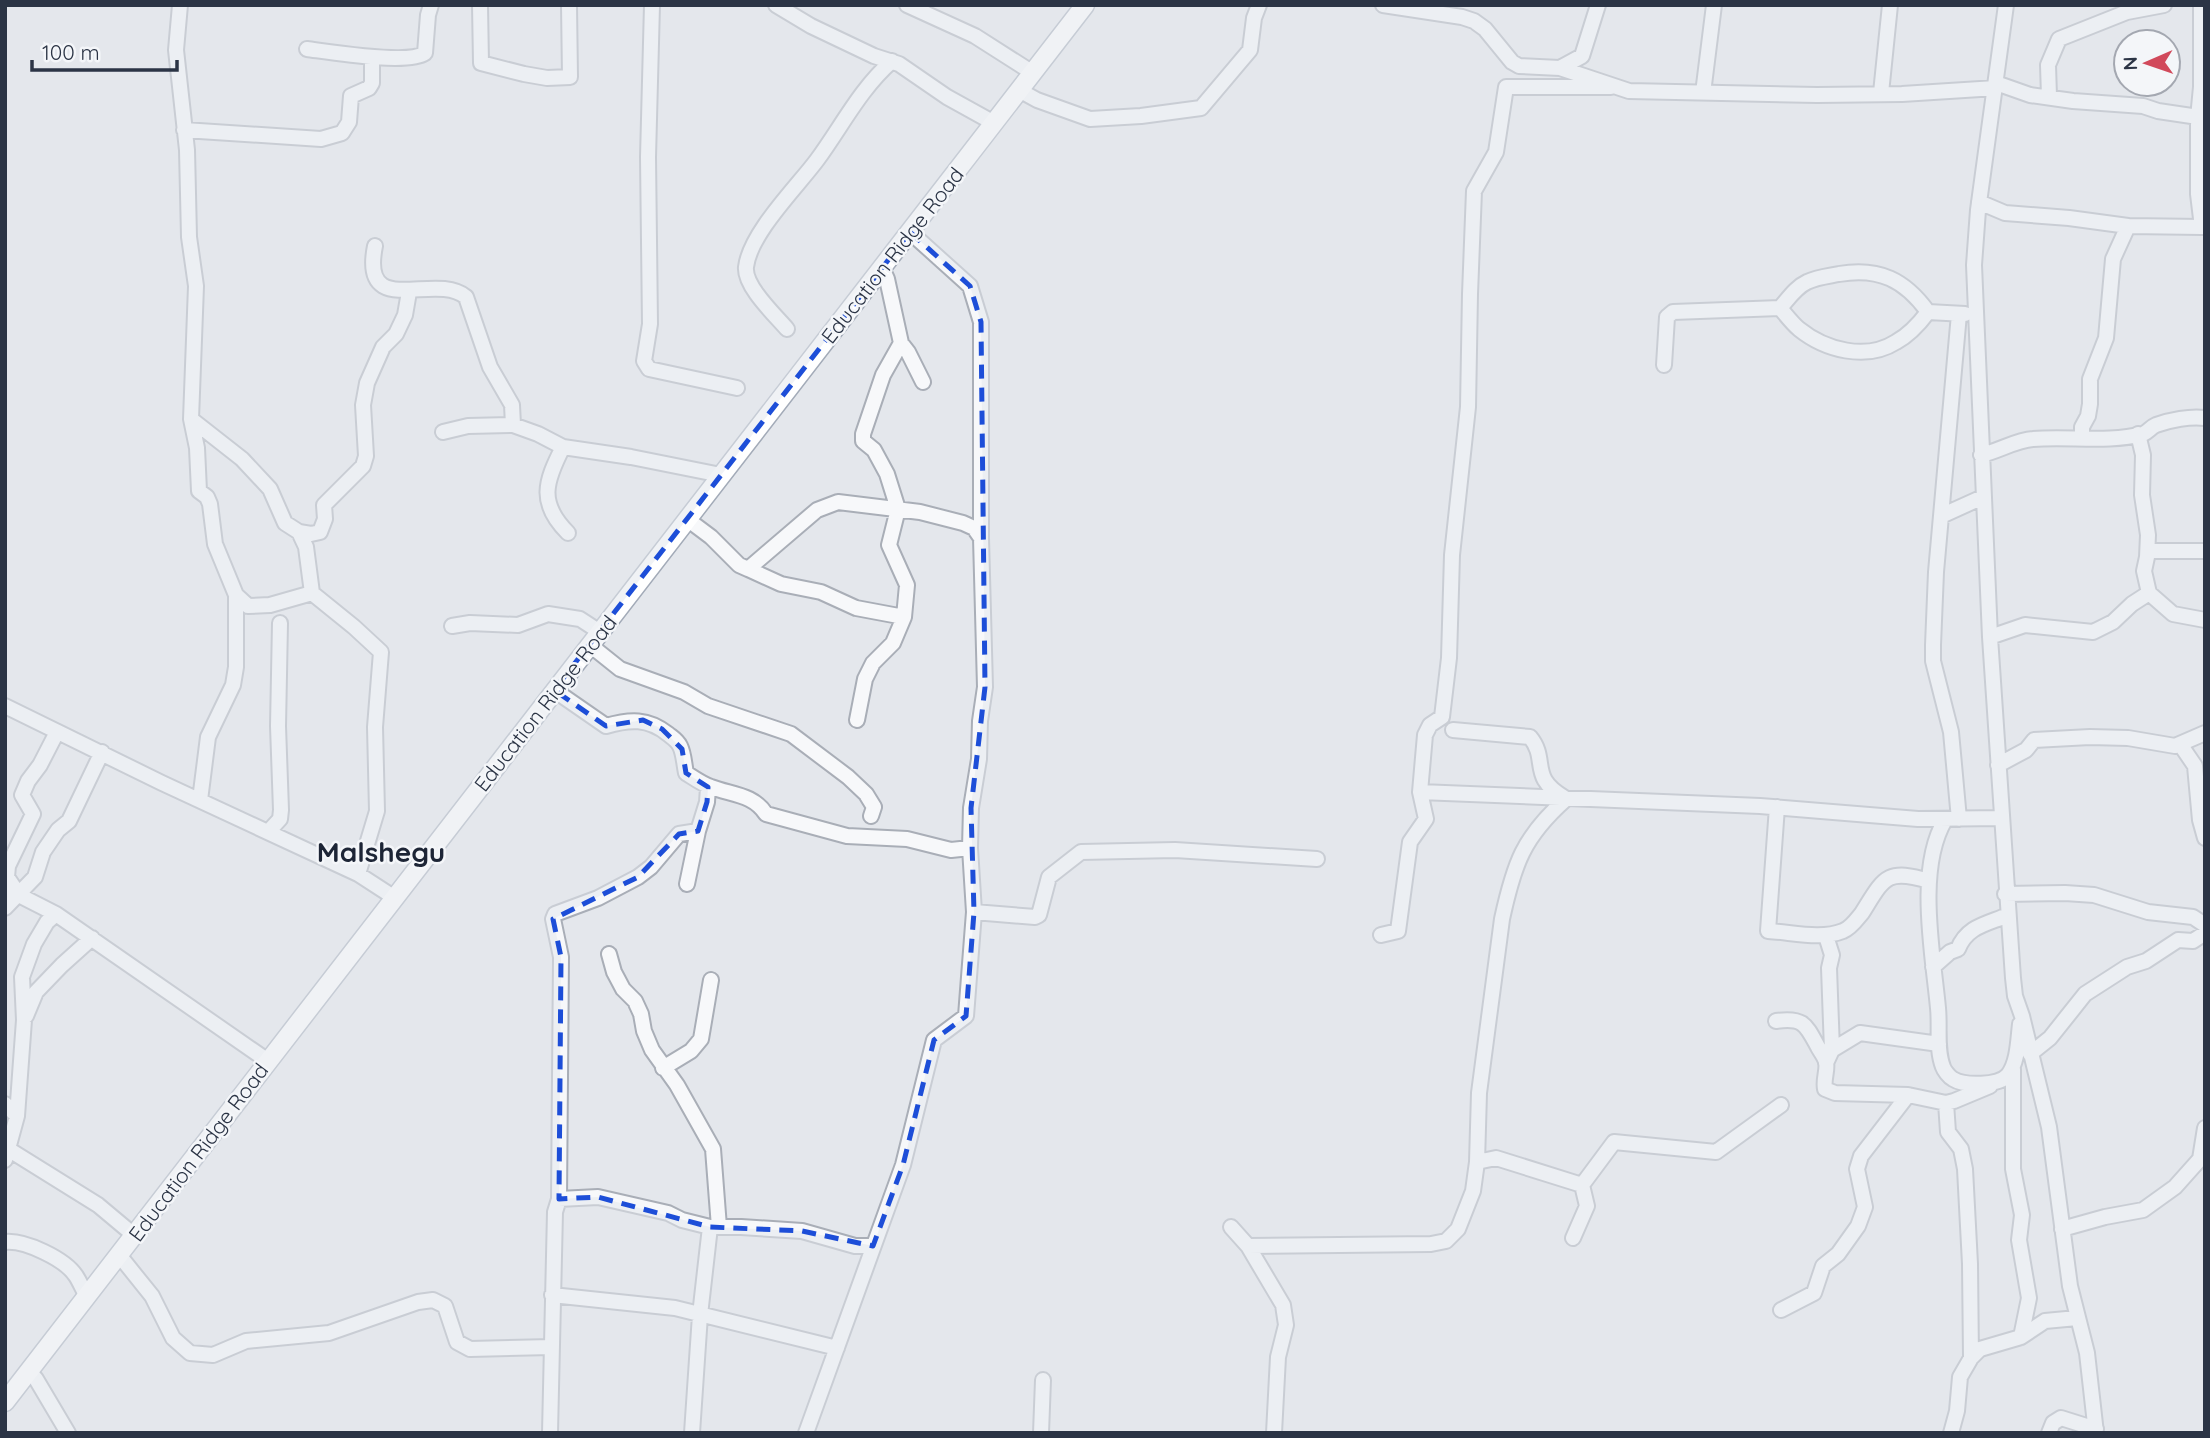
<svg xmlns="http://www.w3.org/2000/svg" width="2210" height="1438" font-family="Quicksand,sans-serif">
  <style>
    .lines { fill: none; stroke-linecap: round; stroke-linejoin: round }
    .minor-casing { stroke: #a9aeb7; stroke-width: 18 }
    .major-casing { stroke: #a3abb8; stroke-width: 21 }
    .minor { stroke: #f7f8fa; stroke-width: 14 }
    .major { stroke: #fff; stroke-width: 18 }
    .marked { fill: none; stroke: #1d4ed8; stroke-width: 5; stroke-dasharray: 14 9; stroke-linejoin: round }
    .labels { text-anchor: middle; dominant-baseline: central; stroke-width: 5; stroke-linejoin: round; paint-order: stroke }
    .street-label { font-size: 21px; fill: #2b3445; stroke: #f4f6f9 }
    .district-label { font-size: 28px; font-weight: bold; fill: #1d2536; stroke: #f4f6f9 }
  </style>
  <rect width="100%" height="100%" fill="#e4e7ec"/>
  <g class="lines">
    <g class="minor-casing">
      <path id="minor" d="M 180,5 L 176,50 L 187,150 L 189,237 L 196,286 L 191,419 L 197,448 L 199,491 L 207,497 L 210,504 L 215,544 L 236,595 L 236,667 L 233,685 L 208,737 L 200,800
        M 480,5 L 481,63 L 524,74 L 547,78 L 570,77 L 569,5
        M 652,5 L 648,157 L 650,324 L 644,361 L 649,369 L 737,388
        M 776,5 L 811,26 L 874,56 L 899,64 L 947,97 L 994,123
        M 907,5 L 975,36 L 1033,73
        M 1383,5 L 1462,17 L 1474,21 L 1485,29 L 1512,62 L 1519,66 L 1560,68 L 1629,91 L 1817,95 L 1902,94 L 1996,88
        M 2006,5 L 1978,210 L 1974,265 L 1990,637 L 2013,978 L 2015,996 L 2022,1016 L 2049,1127 L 2070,1286 L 2087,1353 L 2096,1433
        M 2201,5 L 2201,87 L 2198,118 L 2198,194 L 2202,227 L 2205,226
        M 307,49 C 330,52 409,65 425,53 L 428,15 L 431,5
        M 1560,68 L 1582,56 L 1598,5
        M 1996,83 L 2030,95 L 2073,101 L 2143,106 L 2158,111 L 2205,118
        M 1019,90 L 1037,100 L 1090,119 L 1141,116 L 1201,108 L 1250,50 L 1254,18 L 1259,5
        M 1703,93 L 1714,5
        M 1881,93 L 1890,5
        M 2049,96 L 2048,65 L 2059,39 L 2127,12 L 2164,5
        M 184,130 L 321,139 L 342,133 L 349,122 L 351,96 L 369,88 L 372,83 L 372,57
        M 1979,202 L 2005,213 L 2069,218 L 2128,226
        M 910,232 L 970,286 L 981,322 L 981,538
        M 375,246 C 360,321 435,271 466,297 L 490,367 L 512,405 L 513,425
        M 1780,308 C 1788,299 1796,287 1807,282 C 1817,277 1829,276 1839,274 C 1879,267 1905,280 1928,312
        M 1928,312 L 1965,314
        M 1959,314 L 1936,572 L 1933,645 L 1933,661 L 1951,732 L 1959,819
        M 787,329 C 775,315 744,286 746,267 C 750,233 797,187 817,160 C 842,126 860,89 892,61
        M 901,343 L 908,352 L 923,382
        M 1664,365 L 1667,317 L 1673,312 L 1780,308 C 1786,315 1792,323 1799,329 C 1825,350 1866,361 1896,342 C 1909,335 1919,324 1928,312
        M 191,419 L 242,459 L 270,489 L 285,523 L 299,532 L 306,547 L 312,593 L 354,627 L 381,652 L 375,727 L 377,811 L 358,874
        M 443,432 L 468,426 L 513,425 L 538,434 L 563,447 L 631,457 L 721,475
        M 2138,434 L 2143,455 L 2142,495 L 2148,535 L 2147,557 L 2144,571 L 2149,593 L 2173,614 L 2205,620
        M 2082,438 L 2082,427 L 2088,416 L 2090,404 L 2090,379 L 2106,338 L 2113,259 L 2128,226 L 2202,227
        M 563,447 C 545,482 538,503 568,533
        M 1981,455 C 1999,451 2016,440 2033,439 C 2069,436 2108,443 2143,434 C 2148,432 2151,427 2156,425 C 2170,420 2190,416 2205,418
        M 1941,516 L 1983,497
        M 687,519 L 711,537 L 739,565 L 748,569 L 817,510 L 838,502 L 920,512 L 963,523 L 974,528 L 981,538 L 985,687 L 980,721 L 979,759 L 971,808 L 970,848 L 974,912 L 966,1016 L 934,1040 L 903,1165 L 806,1433
        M 299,532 L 311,534 L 320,532 L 325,519 L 324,505 L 363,466 L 366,456 L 363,405 L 367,383 L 383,347 L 396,334 L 405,315 L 409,292
        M 2148,551 L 2205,551
        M 748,569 L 781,584 L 821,592 L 856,608 L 904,617
        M 236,595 L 248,606 L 270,605 L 312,593
        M 452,626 L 470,623 L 518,625 L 548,614 L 580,619 L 600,632
        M 1990,637 L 2025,625 L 2093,632 L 2113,622 L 2132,604 L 2149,593
        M 590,645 L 620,669 L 684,692 L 708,706 L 791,734 L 848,777 L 866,794 L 874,807 L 871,816
        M 554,690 L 606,726 C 630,719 648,718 668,734 C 673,738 677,740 680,746 C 684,754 684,764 686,773 C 694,778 702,784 711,787 C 732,795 753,794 766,814 L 847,836 L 907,839 L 951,850 L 970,848
        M 5,706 L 162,783 L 358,874 L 395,898
        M 857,720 L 865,679 L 873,663 L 893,643 L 904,617 L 907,585 L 889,545 L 898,509 L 887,474 L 874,450 L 863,441 L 863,434 L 883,375 L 901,343 L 887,279 L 882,268
        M 1453,730 L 1530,737 C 1549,760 1528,777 1565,798
        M 2180,744 L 2195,766 L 2200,820 L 2205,838
        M 1998,765 L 2026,750 L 2034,740 L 2090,737 L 2128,738 L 2175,746 L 2205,733
        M 1420,792 L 1760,806 L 1918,819 L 2001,818
        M 1777,807 L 1768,931 C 1791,932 1821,940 1843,931 C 1851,928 1857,919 1862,913 C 1884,878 1886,868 1929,881
        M 1945,820 C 1916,869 1933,954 1938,1008 C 1940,1027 1936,1049 1943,1067 C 1944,1070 1949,1077 1953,1079 C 1964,1086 1999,1086 2008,1075 C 2018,1062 2018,1040 2020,1024
        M 268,832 L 280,819 L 281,810 L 278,726 L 280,623
        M 687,884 L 698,831
        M 5,888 L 56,914 L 268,1061
        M 17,892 L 7,877 L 8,866 L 33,814 L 22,795 L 28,781 L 40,765 L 57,732
        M 2005,894 L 2065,893 L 2094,895 L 2148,912 L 2193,917 L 2205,925
        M 5,908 L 35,877 L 43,852 L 58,830 L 69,821 L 102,752
        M 974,912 L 1035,917 L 1039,915 L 1049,877 L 1081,852 L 1175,850 L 1317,859
        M 1381,935 L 1398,931 L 1410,842 L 1426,819 L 1420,792 L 1425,735 L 1430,725 L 1442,717 L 1449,658 L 1452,555 L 1468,407 L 1470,294 L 1474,191 L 1496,152 L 1506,87 L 1611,87
        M 1826,936 L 1832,955 L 1829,968 L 1832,1050 L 1826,1063
        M 609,954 L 614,972 L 623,989 L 635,1001 L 641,1014 L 644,1031 L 652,1050 L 677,1085 L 713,1149 L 719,1227
        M 1933,967 L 1950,952 L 1958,949 C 1967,926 1987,924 2008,915
        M 26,1016 L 36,992 L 62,965 L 92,938
        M 1776,1021 C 1804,1017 1806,1025 1818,1047 C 1820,1051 1825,1057 1826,1062 C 1828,1070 1823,1079 1825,1089 L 1835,1093 L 1908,1095 L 1946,1103 L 1954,1101 L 1990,1086
        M 1832,1050 L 1860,1033 L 1939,1044
        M 2030,1054 L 2050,1038 L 2085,994 L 2127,967 L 2146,961 L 2178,940 L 2193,941 L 2205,933
        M 663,1068 L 691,1051 L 701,1039 L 711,980
        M 2013,1069 L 2013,1169 L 2022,1215 L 2019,1240 L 2029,1298 L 2021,1337
        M 1946,1103 L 1948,1132 L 1961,1149 L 1965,1169 L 1970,1264 L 1971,1358
        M 5,1104 L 17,1116 L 5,1160
        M 17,1116 L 24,1020 L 22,977 L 34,944 L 47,922 L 56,914
        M 8,1149 L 98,1205 L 135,1236
        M 2200,1159 L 2205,1128
        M 1477,1162 L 1496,1158 L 1582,1185 L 1614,1142 L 1716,1152 L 1781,1105
        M 559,1199 L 598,1197 L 668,1213 L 682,1220 L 710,1227 L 741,1227 L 802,1231 L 855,1246 L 873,1246
        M 1231,1227 L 1248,1246 L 1283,1305 L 1286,1325 L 1278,1357 L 1274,1433
        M 2062,1229 L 2105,1217 L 2143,1210 L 2175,1187 L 2200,1159 L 2205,1157
        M 1573,1238 L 1587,1206 L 1582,1185
        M 5,1242 C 25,1240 65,1259 76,1276 C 80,1282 83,1290 87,1296
        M 1248,1246 L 1431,1244 L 1446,1241 L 1458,1229 L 1473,1191 L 1477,1162 L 1479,1093 L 1502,919 C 1514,864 1523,837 1566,799
        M 119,1255 L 152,1296 L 173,1338 L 190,1353 L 213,1355 L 246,1341 L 329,1333 L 418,1302 L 433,1300 L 445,1306 L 457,1342 L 470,1349 L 551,1347
        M 552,1295 L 675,1308 L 837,1348
        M 1781,1310 L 1814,1293 L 1823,1266 L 1838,1254 L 1858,1226 L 1865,1207 L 1857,1169 L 1861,1156 L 1908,1095
        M 29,1371 L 36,1379 L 68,1433
        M 550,1433 L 555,1212 L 559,1199 L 561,957 L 553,919 L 555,914 L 598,898 L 638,877 L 651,867 L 679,834 L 698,831 L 707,802 L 708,787
        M 692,1433 L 700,1315 L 710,1227
        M 1041,1433 L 1043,1380
        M 1951,1433 L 1957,1411 L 1960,1377 L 1971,1358 L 1980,1349 L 2021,1337 L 2045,1321 L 2077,1318
        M 2049,1433 L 2053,1423 L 2061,1418 L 2096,1429"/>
    </g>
    <g class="major-casing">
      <path id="major" d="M 5,1402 L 1085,5"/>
    </g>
    <use href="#minor" class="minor"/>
    <use href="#major" class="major"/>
  </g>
  <path d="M0 0H2210V1438H0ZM 910,232 L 970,286 L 981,322 L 985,687 L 971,808 L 974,912 L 966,1016 L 934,1040 L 903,1165 L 873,1246 L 802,1231 L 710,1227 L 598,1197 L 559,1199 L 561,957 L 553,919 L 638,877 L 679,834 L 698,831 L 707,802 L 708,787 L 686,773 L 682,749 L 662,729 L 643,720 L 606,726 L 554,690 Z" fill="#e4e7ec" fill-opacity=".55" fill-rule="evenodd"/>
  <path class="marked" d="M 910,232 L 970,286 L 981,322 L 985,687 L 971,808 L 974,912 L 966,1016 L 934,1040 L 903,1165 L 873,1246 L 802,1231 L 710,1227 L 598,1197 L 559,1199 L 561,957 L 553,919 L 638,877 L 679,834 L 698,831 L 707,802 L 708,787 L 686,773 L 682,749 L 662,729 L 643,720 L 606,726 L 554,690 Z"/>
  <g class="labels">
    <g class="street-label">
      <text transform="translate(892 255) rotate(-52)">Education Ridge Road</text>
      <text transform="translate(545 703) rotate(-52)">Education Ridge Road</text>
      <text transform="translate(198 1152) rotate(-53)">Education Ridge Road</text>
    </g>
    <g class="district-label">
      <text x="381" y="851">Malshegu</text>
    </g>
  </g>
  <rect width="2210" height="1438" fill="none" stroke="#2b3445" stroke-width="14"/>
  <g transform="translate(2147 63) rotate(268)"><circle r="33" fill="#f4f6f9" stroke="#a4a8b1" stroke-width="2"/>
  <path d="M0-5L12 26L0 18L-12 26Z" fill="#d1495b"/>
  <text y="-10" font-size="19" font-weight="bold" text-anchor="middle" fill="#2b3445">N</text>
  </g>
  <path d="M32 60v10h145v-10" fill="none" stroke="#2b3445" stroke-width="3.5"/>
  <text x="42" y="60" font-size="21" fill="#2b3445" stroke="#f4f6f9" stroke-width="5" paint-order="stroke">100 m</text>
</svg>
